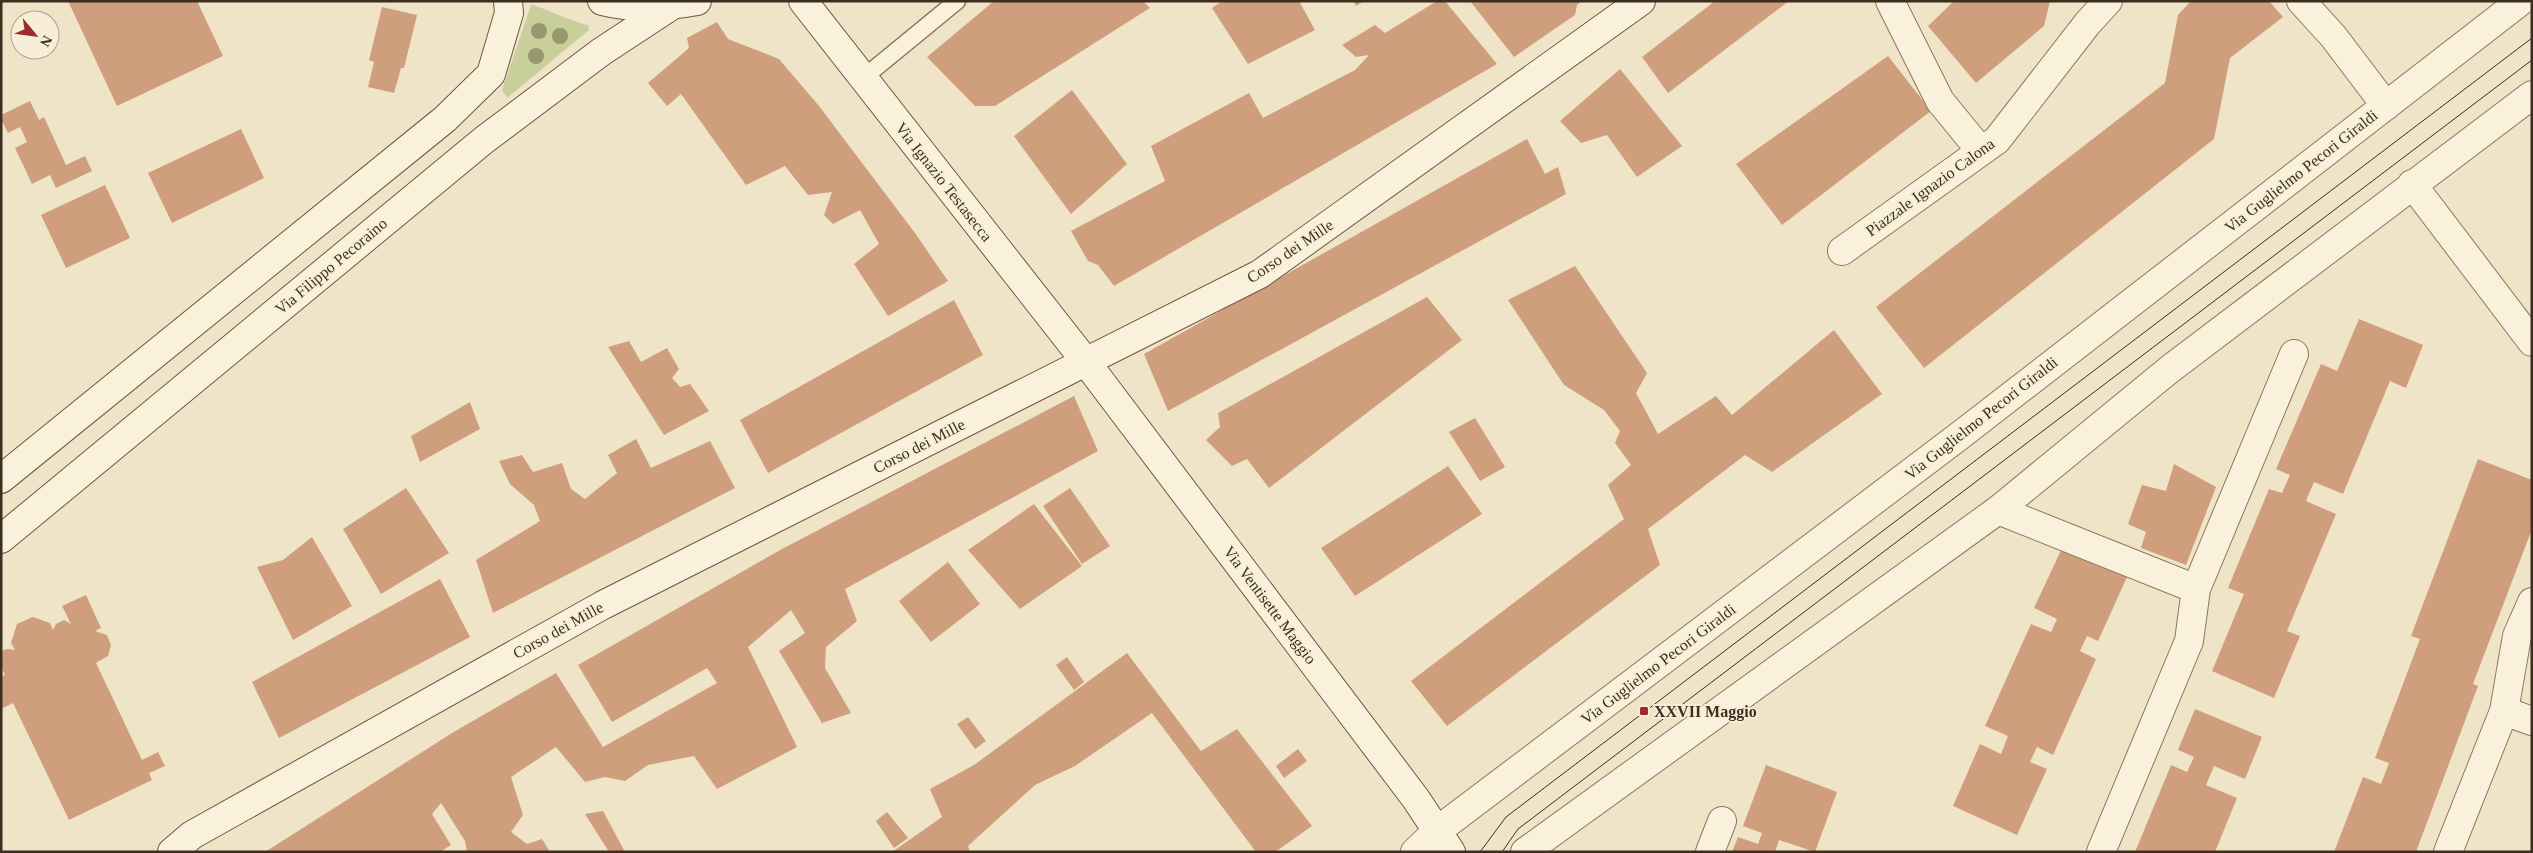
<svg xmlns="http://www.w3.org/2000/svg" width="2533" height="853" font-family="Georgia,serif">
  <style>
    .grass { fill: #c9cf9b }
    .building { fill: #cf9f7d }
    .lines { fill: none; stroke-linecap: round; stroke-linejoin: round }
    .lane-casing { stroke: #8d765c; stroke-width: 19 }
    .street-casing { stroke: #8d765c; stroke-width: 30 }
    .secondary-casing { stroke: #6f573f; stroke-width: 30 }
    .lane { stroke: #faf1dc; stroke-width: 16 }
    .street { stroke: #faf1dc; stroke-width: 28 }
    .secondary { stroke: #faf1dc; stroke-width: 28 }
    .tram { stroke: #3d2e20; stroke-width: 1 }
    .tree { fill: #96986f }
    .poi-dot { fill: #9e2a2b; stroke: #f7eed8; stroke-width: 2 }
    .labels { text-anchor: middle; dominant-baseline: central; stroke-width: 4; stroke-linejoin: round; paint-order: stroke }
    .street-label { font-size: 16px; fill: #3d2e20; stroke: #f7eed8 }
    .poi-label { font-size: 16px; font-weight: bold; fill: #3d2e20; stroke: #f7eed8; text-anchor: start }
  </style>
  <rect width="100%" height="100%" fill="#f0e4c8"/>
  <path class="grass" d="M 531,5 C 536,4 574,23 588,25 L 589,30 L 507,98 L 502,90 Z"/>
  <path class="building" d="M 68,1 L 197,1 L 223,56 L 117,106 Z
    M 994,1 L 1143,1 L 1150,8 L 995,106 L 975,106 L 927,57 Z
    M 1222,1 L 1299,1 L 1315,30 L 1248,64 L 1212,8 Z
    M 1353,1 L 1364,1 L 1356,6 Z
    M 1437,1 L 1445,1 L 1497,64 L 1114,286 L 1098,265 L 1088,261 L 1071,231 L 1165,181 L 1151,146 L 1249,93 L 1263,118 L 1355,70 L 1369,55 L 1356,57 L 1342,45 L 1375,25 L 1385,33 Z
    M 1470,1 L 1582,1 L 1577,5 L 1575,15 L 1514,57 Z
    M 1715,1 L 1789,1 L 1668,93 L 1642,57 Z
    M 1954,1 L 2050,1 L 2044,26 L 1976,83 L 1928,26 Z
    M 2191,1 L 2269,1 L 2283,17 L 2230,58 L 2214,139 L 1924,368 L 1876,307 L 2165,83 L 2178,15 Z
    M 382,7 L 417,15 L 404,68 L 401,68 L 394,93 L 368,87 L 374,62 L 369,60 Z
    M 717,22 L 728,39 L 779,59 L 819,106 L 915,233 L 948,281 L 888,316 L 854,264 L 879,244 L 860,210 L 833,224 L 824,215 L 832,192 L 808,195 L 785,166 L 746,185 L 681,94 L 667,106 L 648,83 L 689,48 L 687,38 Z
    M 1888,56 L 1931,111 L 1782,225 L 1736,164 Z
    M 1620,69 L 1682,146 L 1637,177 L 1607,135 L 1581,143 L 1560,121 Z
    M 1072,90 L 1127,164 L 1071,214 L 1014,136 Z
    M 30,101 L 39,120 L 44,117 L 66,165 L 85,156 L 92,171 L 56,188 L 50,175 L 32,184 L 15,148 L 27,142 L 20,127 L 8,133 L 1,119 L 1,115 Z
    M 241,129 L 264,178 L 172,223 L 148,173 Z
    M 1527,139 L 1545,174 L 1558,167 L 1566,194 L 1168,411 L 1144,354 Z
    M 105,185 L 130,238 L 66,268 L 41,215 Z
    M 1575,266 L 1647,373 L 1636,393 L 1658,434 L 1716,396 L 1732,415 L 1834,330 L 1882,394 L 1772,472 L 1745,455 L 1648,529 L 1660,565 L 1447,726 L 1411,681 L 1624,519 L 1608,485 L 1631,465 L 1615,443 L 1620,431 L 1604,410 L 1564,385 L 1508,300 Z
    M 1427,297 L 1462,340 L 1269,488 L 1247,459 L 1232,466 L 1206,440 L 1220,427 L 1218,413 Z
    M 954,300 L 983,355 L 768,473 L 740,420 Z
    M 2359,319 L 2423,345 L 2406,388 L 2390,381 L 2343,494 L 2314,482 L 2306,501 L 2336,514 L 2287,631 L 2300,636 L 2274,698 L 2212,671 L 2244,594 L 2228,588 L 2269,489 L 2282,493 L 2290,475 L 2276,469 L 2321,364 L 2337,371 Z
    M 629,341 L 641,362 L 667,348 L 679,369 L 672,378 L 680,387 L 690,384 L 709,411 L 664,435 L 608,347 Z
    M 1074,396 L 1098,451 L 845,589 L 857,621 L 826,647 L 825,668 L 851,713 L 822,723 L 779,651 L 805,633 L 791,610 L 748,647 L 797,747 L 717,789 L 694,756 L 648,765 L 625,781 L 605,777 L 585,782 L 556,747 L 511,777 L 523,815 L 511,832 L 527,844 L 542,839 L 550,852 L 467,852 L 465,841 L 441,803 L 432,814 L 451,845 L 440,852 L 265,852 L 452,733 L 556,673 L 603,747 L 717,683 L 707,668 L 612,722 L 578,665 L 782,549 Z
    M 470,402 L 480,429 L 420,462 L 411,436 Z
    M 1475,418 L 1505,467 L 1480,481 L 1449,432 Z
    M 636,439 L 651,468 L 710,441 L 735,488 L 493,613 L 476,560 L 540,521 L 534,505 L 510,484 L 499,461 L 522,455 L 533,472 L 562,463 L 571,489 L 585,499 L 617,473 L 608,455 Z
    M 2478,459 L 2532,480 L 2532,529 L 2473,684 L 2478,686 L 2416,852 L 2334,852 L 2363,777 L 2381,784 L 2389,763 L 2375,758 L 2420,639 L 2411,636 Z
    M 2174,464 L 2216,487 L 2186,565 L 2141,548 L 2146,532 L 2128,524 L 2142,485 L 2166,491 Z
    M 1448,466 L 1482,514 L 1355,596 L 1321,548 Z
    M 406,488 L 449,553 L 381,594 L 343,529 Z
    M 1070,488 L 1110,546 L 1082,564 L 1043,506 Z
    M 1034,504 L 1082,566 L 1020,609 L 968,550 Z
    M 312,537 L 352,606 L 293,640 L 257,567 L 283,560 Z
    M 2063,546 L 2128,575 L 2098,641 L 2087,636 L 2080,651 L 2096,659 L 2053,755 L 2037,747 L 2030,762 L 2047,769 L 2017,835 L 1953,806 L 1980,744 L 2001,754 L 2008,736 L 1985,726 L 2031,624 L 2051,632 L 2057,619 L 2034,608 Z
    M 948,562 L 980,604 L 931,642 L 899,601 Z
    M 440,579 L 470,637 L 279,738 L 252,682 Z
    M 86,595 L 101,628 L 95,631 L 107,635 L 111,645 L 108,656 L 96,663 L 142,760 L 158,752 L 165,766 L 149,773 L 152,780 L 69,820 L 13,703 L 1,709 L 1,677 L 5,675 L 1,667 L 1,651 L 7,649 L 15,650 L 11,643 L 17,624 L 33,617 L 50,623 L 53,630 L 56,624 L 64,620 L 71,624 L 62,606 Z
    M 1127,653 L 1201,751 L 1237,729 L 1312,826 L 1275,852 L 1256,852 L 1152,713 L 1075,766 L 1035,785 L 968,846 L 970,852 L 892,852 L 942,817 L 930,789 L 974,765 Z
    M 1067,657 L 1084,682 L 1074,690 L 1056,665 Z
    M 2195,709 L 2262,737 L 2245,779 L 2214,766 L 2206,785 L 2237,798 L 2215,852 L 2135,852 L 2171,765 L 2187,772 L 2194,757 L 2178,750 Z
    M 968,717 L 986,741 L 975,749 L 957,724 Z
    M 1298,749 L 1307,761 L 1284,778 L 1276,766 Z
    M 1766,765 L 1837,792 L 1815,852 L 1779,840 L 1775,852 L 1732,852 L 1738,837 L 1758,844 L 1762,833 L 1743,826 Z
    M 603,811 L 625,852 L 609,852 L 585,814 Z
    M 887,812 L 908,838 L 894,848 L 876,821 Z"/>
  <g class="lines">
    <g class="lane-casing">
      <path id="lane" d="M 862,79 L 957,1"/>
    </g>
    <g class="street-casing">
      <path id="street" d="M 1890,1 L 1940,101 L 1981,151
        M 2301,1 L 2333,36 L 2386,106
        M 2412,184 L 2532,342
        M 1842,251 L 1997,140 L 2087,24 L 2108,1
        M 1998,510 L 2196,589
        M 2504,711 L 2532,721
        M 1415,852 L 1437,831 L 1958,437 L 2521,1
        M 1525,852 L 1998,510 L 2170,369 L 2532,95
        M 1710,852 L 1722,821
        M 2101,852 L 2189,641 L 2196,589 L 2294,354
        M 2448,852 L 2504,711 L 2517,636 L 2532,602"/>
    </g>
    <g class="secondary-casing">
      <path id="secondary" d="M 602,1 C 633,9 665,7 697,1
        M 803,1 L 1086,362 L 1416,799 L 1451,852
        M 1,479 L 445,119 L 491,74 L 509,13 L 508,1
        M 1,539 L 484,140 L 601,52 L 671,6
        M 172,852 L 192,835 L 603,605 L 1260,274 L 1641,1"/>
    </g>
    <use href="#lane" class="lane"/>
    <use href="#street" class="street"/>
    <use href="#secondary" class="secondary"/>
    <path class="tram" d="M 1480,852 L 1506,817 L 2532,38
      M 1502,852 L 1518,829 L 2532,60"/>
  </g>
  <g class="tree">
    <circle cx="539" cy="31" r="8"/>
    <circle cx="560" cy="36" r="8"/>
    <circle cx="536" cy="56" r="8"/>
  </g>
  <rect class="poi-dot" x="1639" y="706" width="10" height="10" rx="2.5"/>
  <g class="labels">
    <g class="street-label">
      <text transform="translate(2301 171) rotate(-38)">Via Guglielmo Pecori Giraldi</text>
      <text transform="translate(944 182) rotate(52)">Via Ignazio Testasecca</text>
      <text transform="translate(1930 187) rotate(-36)">Piazzale Ignazio Calona</text>
      <text transform="translate(1290 251) rotate(-34)">Corso dei Mille</text>
      <text transform="translate(331 266) rotate(-40)">Via Filippo Pecoraino</text>
      <text transform="translate(1981 418) rotate(-38)">Via Guglielmo Pecori Giraldi</text>
      <text transform="translate(919 446) rotate(-27)">Corso dei Mille</text>
      <text transform="translate(1270 605) rotate(53)">Via Ventisette Maggio</text>
      <text transform="translate(558 630) rotate(-29)">Corso dei Mille</text>
      <text transform="translate(1658 664) rotate(-37)">Via Guglielmo Pecori Giraldi</text>
    </g>
    <g class="poi-label">
      <text x="1654" y="711">XXVII Maggio</text>
    </g>
  </g>
  <rect width="2533" height="853" fill="none" stroke="#3d2e20" stroke-width="5"/>
  <g transform="translate(35 35) rotate(119)"><circle r="24" fill="#f7eed8" stroke="#ada18e"/>
  <path d="M0-4L9 19L0 12L-9 19Z" fill="#9e2a2b"/>
  <text y="-8" font-size="14" font-weight="bold" text-anchor="middle" fill="#3d2e20">N</text>
  </g>
</svg>
